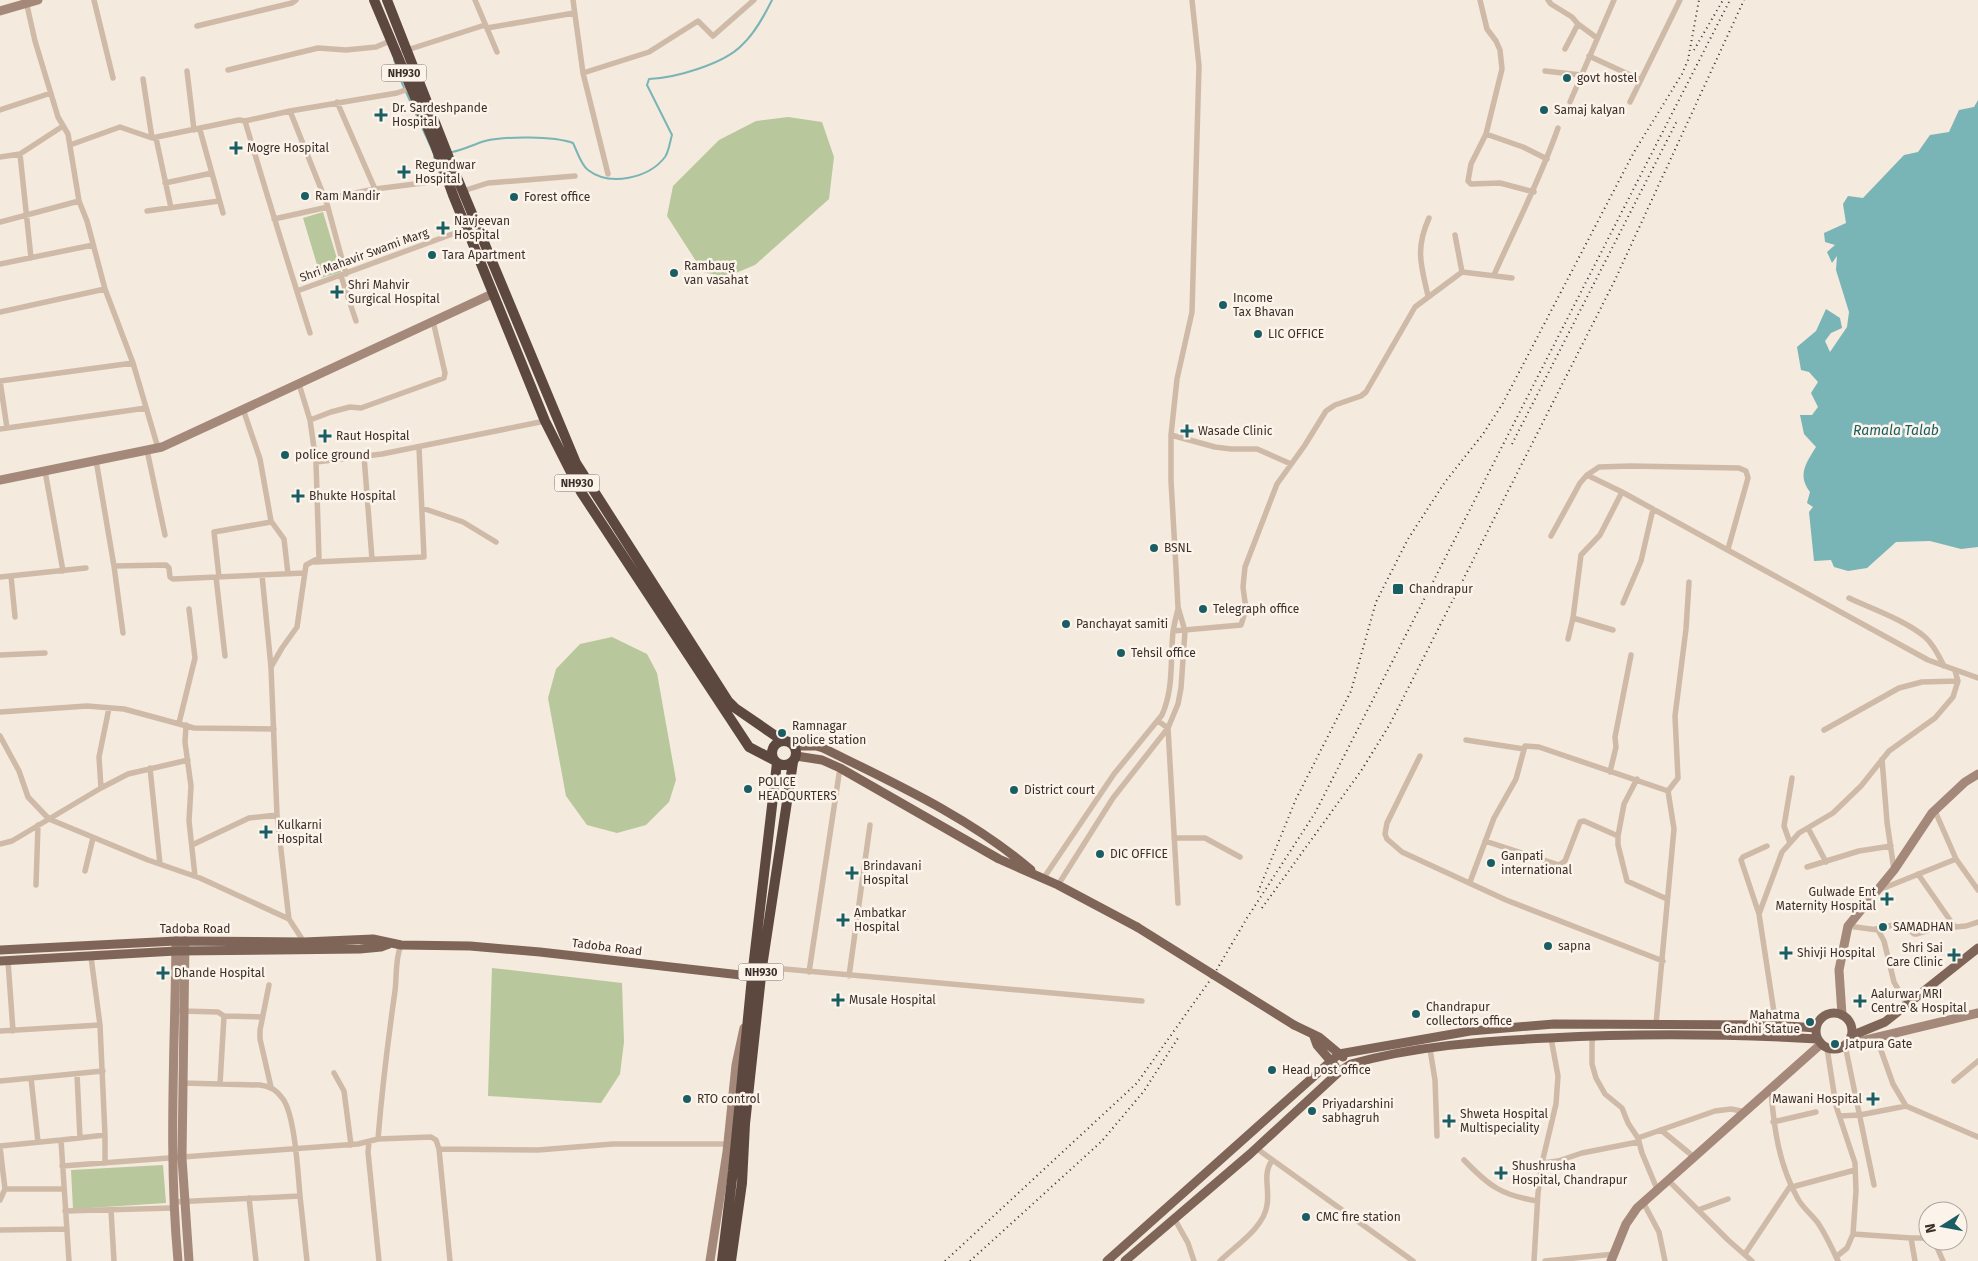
<svg xmlns="http://www.w3.org/2000/svg" width="1978" height="1261" font-family="'Fira Sans',sans-serif">
  <style>
    .green { fill: #b8c79c }
    .water { fill: #79b4b6 }
    .lines { fill: none; stroke-linecap: round; stroke-linejoin: round }
    .stream { stroke: #79b4b6; stroke-width: 2 }
    .street { stroke: #cfbaa8; stroke-width: 5.5 }
    .secondary { stroke: #a48879; stroke-width: 9 }
    .primary { stroke: #7f6558; stroke-width: 9 }
    .highway { stroke: #5d483f; stroke-width: 10 }
    .rail { stroke: #3c2f29; stroke-width: 2; stroke-dasharray: 1 4; stroke-linecap: butt }
    .primary-bridge { stroke: #7f6558; stroke-width: 9 }
    .poi-dot { fill: #195e63; stroke: #fcf4eb; stroke-width: 2 }
    .labels { text-anchor: middle; dominant-baseline: central; stroke-width: 5; stroke-linejoin: round; paint-order: stroke }
    .shield { fill: #fcf4eb; stroke: #766a63; stroke-width: 1 }
    .shield-label { font-size: 11px; font-weight: bold; fill: #3c2f29 }
    .poi-label { font-size: 12px; fill: #3c2f29; stroke: #fcf4eb; text-anchor: start }
    .street-label { font-size: 12px; fill: #3c2f29; stroke: #fcf4eb }
    .water-label { font-size: 14px; font-style: italic; fill: #195e63; stroke: #fcf4eb }
  </style>
  <rect width="100%" height="100%" fill="#f5eade"/>
  <path class="green" d="M 788,117 L 822,122 L 834,157 L 829,199 L 755,265 L 726,277 L 703,272 L 667,216 L 673,186 L 719,140 L 756,121 Z
    M 323,212 L 341,272 L 321,278 L 303,218 Z
    M 612,637 L 647,654 L 657,673 L 676,780 L 669,802 L 646,825 L 617,833 L 587,825 L 566,796 L 548,698 L 556,669 L 580,644 Z
    M 492,968 L 622,983 L 624,1042 L 620,1074 L 601,1103 L 488,1096 Z
    M 163,1165 L 166,1203 L 73,1209 L 71,1170 Z"/>
  <path class="water" d="M 1978,100 L 1978,547 L 1961,549 L 1930,541 L 1896,542 L 1867,568 L 1848,571 L 1834,567 L 1831,560 L 1814,561 L 1809,512 L 1813,507 L 1807,503 L 1810,492 C 1797,475 1806,463 1816,447 L 1804,434 L 1800,415 L 1812,415 L 1818,407 L 1811,393 L 1818,382 L 1809,372 L 1801,370 L 1797,347 L 1816,331 L 1826,309 L 1840,318 L 1842,328 L 1831,333 L 1825,341 L 1830,352 L 1847,327 L 1849,312 L 1836,270 L 1837,256 L 1832,263 L 1827,252 L 1835,245 L 1825,242 L 1824,233 L 1846,223 L 1843,204 L 1848,196 L 1863,198 L 1904,155 L 1918,152 L 1930,135 L 1949,132 L 1959,110 L 1974,107 Z"/>
  <g class="lines">
    <path class="stream" d="M 394,60 L 402,83 L 435,156
      M 452,152 C 464,150 474,144 485,141 C 505,136 554,136 573,143 C 577,151 581,165 588,170 C 610,187 649,178 665,157 C 669,151 670,141 672,135 L 647,85 L 649,79 C 675,78 724,64 742,45 C 755,33 764,16 772,0
      M 434,157 L 440,174"/>
    <path class="street" d="M 94,0 L 113,78
      M 475,0 L 497,52
      M 573,0 L 583,73 L 649,52 L 698,21 L 713,36 L 754,0
      M 1480,0 L 1487,29 L 1496,41 L 1500,50 L 1502,69 L 1486,134 L 1471,164 L 1468,181 L 1471,184 L 1500,183 L 1534,192
      M 1548,0 L 1551,4 L 1572,17 L 1578,24 L 1597,38
      M 26,1 L 35,41 L 58,117 L 68,134 L 79,201 L 87,221 L 105,289 L 133,363 L 158,448
      M 197,26 L 292,3 L 296,0
      M 487,28 L 574,13
      M 1565,49 L 1578,24
      M 404,51 L 485,25
      M 1589,56 L 1641,80
      M 228,70 L 318,48 L 346,50 L 376,47 L 390,41
      M 187,71 L 194,130
      M 1545,71 L 1581,75
      M 583,73 L 608,174
      M 143,79 L 152,138
      M 337,102 L 375,189
      M 1570,102 L 1614,0
      M 1630,102 L 1680,0
      M 0,110 L 51,93
      M 290,111 L 327,204 L 346,274
      M 245,121 C 266,192 288,263 310,333
      M 200,130 L 223,213
      M 1486,134 L 1523,147 L 1547,159
      M 156,138 L 171,208
      M 70,145 L 120,127 L 152,138 L 239,120 L 245,121 L 290,111 L 397,93 L 411,88
      M 20,154 L 31,258
      M 0,157 L 20,154 L 63,126
      M 165,183 L 212,173
      M 463,191 L 488,183 L 575,176
      M 325,199 L 375,189 L 447,180
      M 147,211 L 219,201
      M 274,219 L 328,207
      M 0,222 L 79,201
      M 1455,235 L 1462,272
      M 0,264 L 93,245
      M 1494,275 C 1516,225 1540,180 1558,128
      M 341,276 L 356,321
      M 297,291 L 466,229
      M 1428,296 C 1421,265 1415,249 1429,218
      M 0,312 L 105,289
      M 0,381 L 133,363
      M 0,381 L 7,428
      M 299,384 L 310,420 L 316,462 L 319,558 L 306,565 L 297,627 L 282,648 L 271,667 L 277,815 L 288,911 L 289,919 L 304,942
      M 243,409 L 260,459 L 271,521 L 284,539 L 288,574
      M 310,420 L 331,412 L 350,407 L 361,408 L 444,378 L 445,373 L 433,321
      M 0,429 L 146,408
      M 1171,435 L 1215,447 L 1231,449 L 1257,449 L 1291,464
      M 147,450 L 165,535
      M 364,456 L 372,559
      M 96,460 L 114,566 L 123,633
      M 316,462 L 382,454 L 545,421
      M 45,471 L 63,571
      M 1587,475 L 1622,492 L 1928,660 L 1978,678
      M 422,508 L 463,522 L 496,542
      M 1551,536 L 1580,483 L 1587,475 L 1599,467 L 1630,466 L 1739,468 L 1746,471 L 1748,478 L 1728,549
      M 315,562 L 424,557 L 419,447
      M 114,566 L 166,565 L 169,568 L 170,577 L 173,579 L 305,573
      M 262,575 L 271,667
      M 11,576 L 15,617
      M 0,577 L 86,568
      M 216,577 L 225,656
      M 219,577 L 214,532 L 271,522
      M 1849,598 C 1872,609 1905,620 1925,637 C 1934,645 1939,656 1944,666
      M 1623,603 L 1641,561 L 1653,509
      M 1573,618 L 1613,630
      M 1173,631 L 1241,625 L 1246,609 L 1243,587 L 1245,567 L 1277,484 L 1305,445 L 1326,411 L 1335,405 L 1361,396 L 1366,392 L 1415,307 L 1462,272 L 1512,278
      M 1568,639 L 1573,618 L 1581,555 L 1600,535 L 1622,492
      M 0,655 L 45,653
      M 0,712 L 87,706 L 124,709 L 194,728 L 274,729
      M 1158,721 L 1168,728 L 1178,903
      M 179,723 L 195,658 L 189,609
      M 186,725 L 185,742 L 191,786 L 189,821 L 195,876
      M 1824,730 L 1899,688 L 1922,682 L 1958,681
      M 0,736 L 19,771 L 28,797 L 49,819 L 12,841 L 0,844
      M 1466,740 L 1524,749
      M 1420,756 L 1387,823 L 1385,834 L 1387,839 L 1402,852 L 1506,900 L 1663,961
      M 1882,759 L 1887,822 L 1894,870
      M 150,768 L 160,864
      M 1610,772 L 1616,747 L 1615,737 L 1631,655
      M 1637,779 L 1624,804 L 1618,836 L 1618,845 L 1627,881 L 1667,899
      M 101,788 L 99,757 L 109,708
      M 1668,791 L 1678,778 L 1675,716 L 1686,629 L 1689,582
      M 1935,811 L 1956,859
      M 49,819 L 148,860 L 200,878 L 289,919
      M 49,819 L 101,788 L 128,774 L 188,760
      M 1808,828 L 1826,862
      M 1174,838 L 1205,838 L 1240,857
      M 1485,841 L 1559,865 L 1565,861 L 1580,822 L 1584,821 L 1618,836
      M 1790,843 L 1784,826 L 1792,778
      M 192,845 L 249,818 L 277,815
      M 1807,867 L 1859,851 L 1891,846
      M 85,871 L 93,838
      M 1918,874 L 1952,923
      M 1043,879 L 1114,774 L 1162,715 C 1174,688 1170,661 1173,632 C 1174,625 1176,617 1178,609
      M 1470,882 L 1494,818 L 1516,779 L 1525,746 L 1539,747 L 1668,791 L 1674,829 L 1656,1024
      M 36,885 L 38,825
      M 1058,885 L 1113,798 L 1168,728 L 1178,704 L 1181,688 L 1185,631 L 1178,607 L 1176,568 L 1171,481 L 1171,435 L 1177,379 L 1192,312 L 1199,66 L 1192,0
      M 1879,890 L 1956,859 L 1978,890
      M 1759,914 L 1741,860 L 1743,857 L 1767,846
      M 1848,926 L 1878,930 L 1884,941 L 1894,982 L 1907,1005
      M 1876,929 L 1902,923 L 1914,934 L 1917,934 L 1952,923 L 1955,927 L 1966,926 L 1978,922
      M 8,961 L 13,1031
      M 762,967 L 1142,1001
      M 809,972 L 840,768
      M 849,976 L 870,825
      M 269,985 L 260,1030 L 260,1039 L 271,1087
      M 181,1011 L 218,1012 L 224,1016 L 220,1084
      M 224,1016 L 262,1017
      M 1776,1025 L 1759,914 L 1782,852 L 1799,833 L 1833,813 L 1861,786 L 1889,751 L 1935,718 L 1953,697 L 1958,681 L 1955,671
      M 0,1031 L 100,1025
      M 1594,1035 L 1592,1042 L 1592,1064 L 1596,1078 L 1605,1094 L 1622,1108 L 1628,1123 L 1638,1138 L 1642,1153 L 1657,1189
      M 1877,1039 L 1893,1084 L 1906,1106 L 1978,1137
      M 1845,1045 L 1874,1185
      M 1827,1048 L 1836,1106 L 1855,1163 L 1856,1191 L 1853,1234 L 1847,1248 L 1836,1257
      M 1430,1049 L 1435,1080 L 1437,1136
      M 334,1073 L 344,1091 L 351,1145
      M 77,1074 L 80,1138
      M 31,1078 L 38,1142
      M 0,1081 L 103,1071
      M 1954,1081 L 1978,1061
      M 182,1083 L 260,1085 C 270,1086 277,1090 283,1099 C 295,1116 298,1173 300,1196
      M 1771,1091 C 1774,1129 1779,1165 1798,1199 C 1803,1208 1812,1215 1818,1223 C 1826,1235 1832,1248 1838,1261
      M 1840,1116 L 1860,1115 L 1906,1106
      M 1773,1122 L 1816,1112
      M 1661,1130 L 1694,1157
      M 1638,1138 L 1715,1111 L 1731,1109 L 1746,1112
      M 378,1139 C 382,1089 388,1040 395,991 C 397,975 395,959 401,945
      M 369,1142 L 368,1152 L 379,1261
      M 0,1146 L 61,1140
      M 0,1147 L 5,1189 L 0,1200
      M 1256,1148 L 1413,1261
      M 439,1149 L 538,1150 L 613,1144 L 728,1144
      M 1464,1160 C 1489,1186 1501,1195 1537,1201
      M 105,1163 L 105,1135
      M 1542,1163 L 1558,1161 L 1582,1153 L 1638,1142
      M 62,1166 L 358,1144 L 378,1139 L 431,1137 L 436,1140 L 439,1149 L 450,1261
      M 1668,1180 L 1728,1240 L 1752,1261
      M 1792,1187 L 1855,1170
      M 5,1189 L 64,1189
      M 249,1198 L 256,1261
      M 173,1202 L 300,1196 L 307,1261
      M 1643,1202 L 1659,1232 L 1665,1261
      M 111,1210 L 114,1261
      M 1698,1210 L 1728,1199
      M 65,1211 L 173,1208
      M 1174,1218 L 1188,1243 L 1194,1261
      M 0,1230 L 67,1229
      M 1853,1234 L 1911,1238 L 1915,1261
      M 1911,1238 L 1928,1238
      M 1933,1241 L 1936,1245 L 1943,1261
      M 1745,1254 L 1791,1185
      M 69,1261 L 61,1140 L 105,1135 L 100,1025 L 91,957
      M 1220,1261 C 1235,1246 1264,1228 1267,1205 C 1270,1187 1262,1176 1272,1160
      M 1534,1261 L 1538,1193 L 1542,1163 L 1556,1104 L 1558,1076 L 1551,1038
      M 1545,1261 L 1615,1254"/>
    <path class="secondary" d="M 0,11 L 38,0
      M 0,480 L 162,447 L 492,294
      M 176,941 C 175,1048 168,1154 178,1261
      M 185,941 L 182,1158 L 189,1261
      M 1842,1015 L 1839,970 L 1848,926 L 1894,870 L 1932,813 L 1965,782 L 1978,774
      M 1845,1045 L 1978,1013
      M 710,1261 L 727,1152 L 736,1065 L 744,1028
      M 1611,1261 L 1626,1224 L 1637,1208 L 1821,1044"/>
    <path class="primary" d="M 794,746 L 816,746 L 823,748 C 894,783 971,818 1031,870
      M 796,756 L 822,760 L 840,768 L 999,859 L 1058,885 L 1137,927
      M 0,950 L 176,941 L 304,942 L 373,939 L 401,945 L 470,946 L 540,952 L 758,977
      M 0,961 L 176,951 L 360,949 L 381,947 L 389,944
      M1816 1031a18 18 0 1 1 36 0a18 18 0 1 1-36 0Z
      M 1294,1025 L 1319,1037 L 1343,1057
      M 1313,1034 L 1317,1045 L 1335,1066
      M 1851,1036 L 1885,1022 L 1978,948
      M 1107,1261 L 1339,1054 L 1470,1031 L 1554,1024 L 1776,1025 L 1816,1028
      M 1125,1261 L 1250,1154 L 1340,1071 L 1351,1064 C 1415,1046 1483,1041 1549,1038 C 1639,1033 1729,1034 1818,1039"/>
    <path class="highway" d="M 374,0 L 435,145 L 453,195 L 545,421 L 581,492 L 749,747 L 774,760
      M 387,0 L 451,163 L 576,463 L 728,701 L 735,708 L 783,741
      M772 753a12 12 0 1 1 24 0a12 12 0 1 1-24 0Z
      M 722,1261 L 733,1171 L 752,977 L 777,763
      M 731,1261 L 742,1183 L 745,1124 L 762,967 L 793,762"/>
    <path class="rail" d="M 1694,50 L 1723,0
      M 1512,444 L 1678,119
      M 1258,892 L 1296,799 L 1351,691 L 1376,602 L 1408,539 L 1445,482 L 1483,434 L 1503,403 L 1634,152 L 1682,74 L 1688,60 L 1699,0
      M 1262,908 L 1361,771 L 1390,724 L 1614,282 L 1744,0
      M 945,1261 L 1137,1083 L 1213,976 L 1247,918 L 1315,813 L 1730,0
      M 970,1261 L 1102,1141 L 1144,1091 L 1178,1038"/>
    <path class="primary-bridge" d="M 1137,927 L 1294,1025"/>
  </g>
  <g class="poi-dot">
    <circle cx="1567" cy="78" r="5"/>
    <circle cx="1544" cy="110" r="5"/>
    <path d="M378.5 107.5h5v5h5v5h-5v5h-5v-5h-5v-5h5z"/>
    <path d="M233.5 140.5h5v5h5v5h-5v5h-5v-5h-5v-5h5z"/>
    <path d="M401.5 164.5h5v5h5v5h-5v5h-5v-5h-5v-5h5z"/>
    <circle cx="305" cy="196" r="5"/>
    <circle cx="514" cy="197" r="5"/>
    <path d="M440.5 220.5h5v5h5v5h-5v5h-5v-5h-5v-5h5z"/>
    <circle cx="432" cy="255" r="5"/>
    <circle cx="674" cy="273" r="5"/>
    <path d="M334.5 284.5h5v5h5v5h-5v5h-5v-5h-5v-5h5z"/>
    <circle cx="1223" cy="305" r="5"/>
    <circle cx="1258" cy="334" r="5"/>
    <path d="M1184.5 423.5h5v5h5v5h-5v5h-5v-5h-5v-5h5z"/>
    <path d="M322.5 428.5h5v5h5v5h-5v5h-5v-5h-5v-5h5z"/>
    <circle cx="285" cy="455" r="5"/>
    <path d="M295.5 488.5h5v5h5v5h-5v5h-5v-5h-5v-5h5z"/>
    <circle cx="1154" cy="548" r="5"/>
    <rect x="1392" y="583" width="12" height="12" rx="2.5"/>
    <circle cx="1203" cy="609" r="5"/>
    <circle cx="1066" cy="624" r="5"/>
    <circle cx="1121" cy="653" r="5"/>
    <circle cx="782" cy="733" r="5"/>
    <circle cx="748" cy="789" r="5"/>
    <circle cx="1014" cy="790" r="5"/>
    <path d="M263.5 824.5h5v5h5v5h-5v5h-5v-5h-5v-5h5z"/>
    <circle cx="1100" cy="854" r="5"/>
    <circle cx="1491" cy="863" r="5"/>
    <path d="M849.5 865.5h5v5h5v5h-5v5h-5v-5h-5v-5h5z"/>
    <path d="M1884.5 891.5h5v5h5v5h-5v5h-5v-5h-5v-5h5z"/>
    <path d="M840.5 912.5h5v5h5v5h-5v5h-5v-5h-5v-5h5z"/>
    <circle cx="1883" cy="927" r="5"/>
    <circle cx="1548" cy="946" r="5"/>
    <path d="M1783.5 945.5h5v5h5v5h-5v5h-5v-5h-5v-5h5z"/>
    <path d="M1951.5 947.5h5v5h5v5h-5v5h-5v-5h-5v-5h5z"/>
    <path d="M160.5 965.5h5v5h5v5h-5v5h-5v-5h-5v-5h5z"/>
    <path d="M835.5 992.5h5v5h5v5h-5v5h-5v-5h-5v-5h5z"/>
    <path d="M1857.5 993.5h5v5h5v5h-5v5h-5v-5h-5v-5h5z"/>
    <circle cx="1416" cy="1014" r="5"/>
    <circle cx="1810" cy="1022" r="5"/>
    <circle cx="1835" cy="1044" r="5"/>
    <circle cx="1272" cy="1070" r="5"/>
    <circle cx="687" cy="1099" r="5"/>
    <path d="M1870.5 1091.5h5v5h5v5h-5v5h-5v-5h-5v-5h5z"/>
    <circle cx="1312" cy="1111" r="5"/>
    <path d="M1446.5 1113.5h5v5h5v5h-5v5h-5v-5h-5v-5h5z"/>
    <path d="M1498.5 1165.5h5v5h5v5h-5v5h-5v-5h-5v-5h5z"/>
    <circle cx="1306" cy="1217" r="5"/>
  </g>
  <g class="labels">
    <g class="shield">
      <rect x="381.5" y="64.5" width="45" height="17" rx="4"/>
      <rect x="554.5" y="474.5" width="45" height="17" rx="4"/>
      <rect x="738.5" y="963.5" width="45" height="17" rx="4"/>
    </g>
    <g class="shield-label">
      <text x="404" y="73">NH930</text>
      <text x="577" y="483">NH930</text>
      <text x="761" y="972">NH930</text>
    </g>
    <g class="poi-label">
      <text x="1577" y="78">govt hostel</text>
      <text x="392" y="108">Dr. Sardeshpande<tspan x="392" dy="14">Hospital</tspan></text>
      <text x="1554" y="110">Samaj kalyan</text>
      <text x="247" y="148">Mogre Hospital</text>
      <text x="415" y="165">Regundwar<tspan x="415" dy="14">Hospital</tspan></text>
      <text x="315" y="196">Ram Mandir</text>
      <text x="524" y="197">Forest office</text>
      <text x="454" y="221">Navjeevan<tspan x="454" dy="14">Hospital</tspan></text>
      <text x="442" y="255">Tara Apartment</text>
      <text x="684" y="266">Rambaug<tspan x="684" dy="14">van vasahat</tspan></text>
      <text x="348" y="285">Shri Mahvir<tspan x="348" dy="14">Surgical Hospital</tspan></text>
      <text x="1233" y="298">Income<tspan x="1233" dy="14">Tax Bhavan</tspan></text>
      <text x="1268" y="334">LIC OFFICE</text>
      <text x="1198" y="431">Wasade Clinic</text>
      <text x="336" y="436">Raut Hospital</text>
      <text x="295" y="455">police ground</text>
      <text x="309" y="496">Bhukte Hospital</text>
      <text x="1164" y="548">BSNL</text>
      <text x="1409" y="589">Chandrapur</text>
      <text x="1213" y="609">Telegraph office</text>
      <text x="1076" y="624">Panchayat samiti</text>
      <text x="1131" y="653">Tehsil office</text>
      <text x="792" y="726">Ramnagar<tspan x="792" dy="14">police station</tspan></text>
      <text x="758" y="782">POLICE<tspan x="758" dy="14">HEADQURTERS</tspan></text>
      <text x="1024" y="790">District court</text>
      <text x="277" y="825">Kulkarni<tspan x="277" dy="14">Hospital</tspan></text>
      <text x="1110" y="854">DIC OFFICE</text>
      <text x="1501" y="856">Ganpati<tspan x="1501" dy="14">international</tspan></text>
      <text x="863" y="866">Brindavani<tspan x="863" dy="14">Hospital</tspan></text>
      <text x="1876" y="892" text-anchor="end">Gulwade Ent<tspan x="1876" dy="14">Maternity Hospital</tspan></text>
      <text x="854" y="913">Ambatkar<tspan x="854" dy="14">Hospital</tspan></text>
      <text x="1893" y="927">SAMADHAN</text>
      <text x="1558" y="946">sapna</text>
      <text x="1943" y="948" text-anchor="end">Shri Sai<tspan x="1943" dy="14">Care Clinic</tspan></text>
      <text x="1797" y="953">Shivji Hospital</text>
      <text x="174" y="973">Dhande Hospital</text>
      <text x="1871" y="994">Aalurwar MRI<tspan x="1871" dy="14">Centre &amp; Hospital</tspan></text>
      <text x="849" y="1000">Musale Hospital</text>
      <text x="1426" y="1007">Chandrapur<tspan x="1426" dy="14">collectors office</tspan></text>
      <text x="1800" y="1015" text-anchor="end">Mahatma<tspan x="1800" dy="14">Gandhi Statue</tspan></text>
      <text x="1845" y="1044">Jatpura Gate</text>
      <text x="1282" y="1070">Head post office</text>
      <text x="697" y="1099">RTO control</text>
      <text x="1862" y="1099" text-anchor="end">Mawani Hospital</text>
      <text x="1322" y="1104">Priyadarshini<tspan x="1322" dy="14">sabhagruh</tspan></text>
      <text x="1460" y="1114">Shweta Hospital<tspan x="1460" dy="14">Multispeciality</tspan></text>
      <text x="1512" y="1166">Shushrusha<tspan x="1512" dy="14">Hospital, Chandrapur</tspan></text>
      <text x="1316" y="1217">CMC fire station</text>
    </g>
    <g class="street-label">
      <text transform="translate(364 255) rotate(-20)">Shri Mahavir Swami Marg</text>
      <text x="195" y="929">Tadoba Road</text>
      <text transform="translate(607 947) rotate(7)">Tadoba Road</text>
    </g>
    <g class="water-label">
      <text x="1896" y="430">Ramala Talab</text>
    </g>
  </g>
  <g transform="translate(1943 1226) rotate(259)"><circle r="24" fill="#fcf4eb" stroke="#afa59d"/>
  <path d="M0-4L9 19L0 12L-9 19Z" fill="#195e63"/>
  <text y="-8" font-size="14" font-weight="bold" text-anchor="middle" fill="#3c2f29">N</text>
  </g>
</svg>
